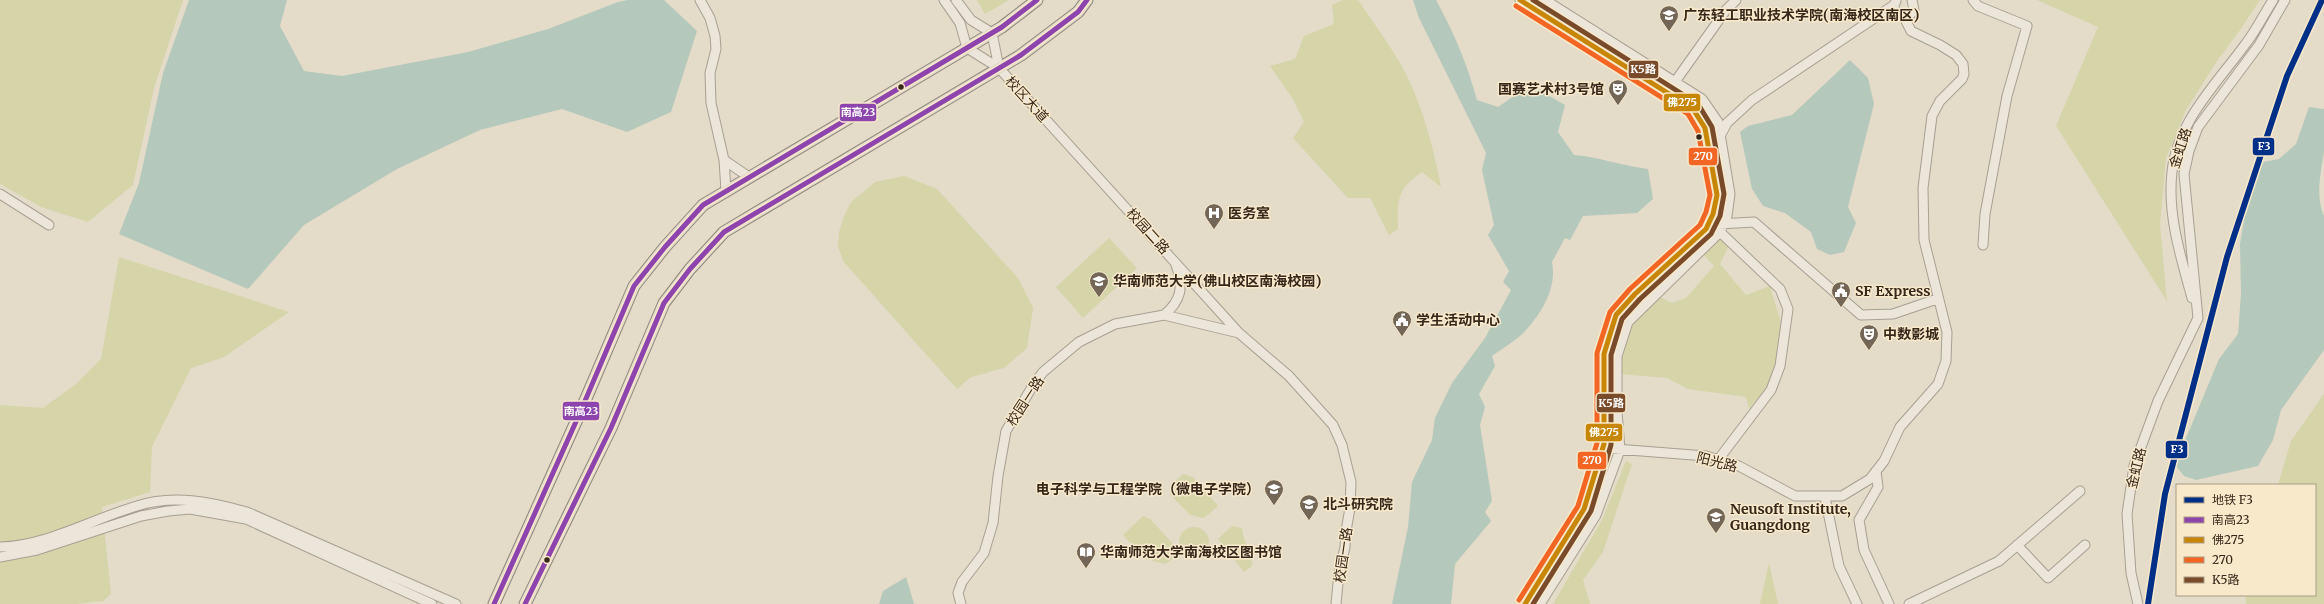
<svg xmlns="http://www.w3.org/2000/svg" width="2324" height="604" font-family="Merriweather,'Noto Sans SC',serif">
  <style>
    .green { fill: #d6d4a9 }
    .water { fill: #b4c9bb }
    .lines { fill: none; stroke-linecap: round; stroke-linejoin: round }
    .minor-casing { stroke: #a99f92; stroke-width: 11 }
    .major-casing { stroke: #8e8579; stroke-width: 13 }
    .minor { stroke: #ece5da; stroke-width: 9 }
    .major { stroke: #e4dbcb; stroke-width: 11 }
    .bus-1-casing { stroke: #f8e9cb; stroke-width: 8 }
    .bus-2-casing { stroke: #f8e9cb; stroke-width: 8 }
    .bus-3-casing { stroke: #f8e9cb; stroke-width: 8 }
    .bus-4-casing { stroke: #f8e9cb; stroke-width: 8 }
    .bus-1 { stroke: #8e44ad; stroke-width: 5 }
    .bus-2 { stroke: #c78606; stroke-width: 5 }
    .bus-3 { stroke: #f26522; stroke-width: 5 }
    .bus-4 { stroke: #7a4b2a; stroke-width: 5 }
    .metro-1-casing { stroke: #f8e9cb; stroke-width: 9 }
    .metro-1 { stroke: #002f87; stroke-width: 6 }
    .bus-dot { fill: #37271a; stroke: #f8e9cb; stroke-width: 1.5 }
    .labels { text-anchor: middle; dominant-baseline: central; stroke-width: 3; stroke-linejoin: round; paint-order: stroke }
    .poi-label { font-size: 14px; font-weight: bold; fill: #37271a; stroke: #f8e9cb; text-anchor: start }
    .street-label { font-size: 14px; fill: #37271a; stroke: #f8e9cb }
    .line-badge { stroke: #f8e9cb; stroke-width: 1.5 }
    .badge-label { font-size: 11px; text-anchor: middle; font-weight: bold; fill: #fff }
  </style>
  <rect width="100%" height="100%" fill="#e4dbc8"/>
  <path class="green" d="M 0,0 L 183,0 L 154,88 L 133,185 L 88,222 L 41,207 L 0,184 Z
    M 977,0 L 1009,0 L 985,14 Z
    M 1343,0 L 1358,0 C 1371,19 1385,38 1397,58 C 1420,95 1433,145 1441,187 L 1422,172 C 1397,189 1397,200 1398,229 L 1389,235 L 1370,198 L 1348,198 L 1293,138 L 1304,122 L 1293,99 L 1270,66 L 1295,59 L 1304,36 L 1334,24 L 1332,5 Z
    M 2037,0 L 2260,0 L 2240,30 L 2217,61 L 2186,110 L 2166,158 L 2160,225 L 2167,301 L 2056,126 L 2098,27 Z
    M 904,176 L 937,189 L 1018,278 L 1033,308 L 1027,348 L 1004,368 L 971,377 L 957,389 L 843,261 L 838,246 L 839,232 L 844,216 L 851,202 L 875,182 Z
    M 1721,236 L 1729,245 L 1720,264 L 1746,295 L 1770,286 L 1783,330 L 1776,366 L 1768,387 L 1749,409 L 1746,397 L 1688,389 L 1667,378 L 1620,374 L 1620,356 L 1630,323 L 1658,296 L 1672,303 L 1686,298 L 1714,266 L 1703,254 Z
    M 1109,238 L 1137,268 L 1083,318 L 1056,287 Z
    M 119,257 L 289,312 L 224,357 L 191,368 L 152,447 L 150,492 L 102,507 L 111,594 L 103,601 L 77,604 L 0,604 L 0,405 L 43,408 L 76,384 L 101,359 Z
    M 2324,394 L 2324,604 L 2246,604 L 2245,595 L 2315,595 L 2315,485 L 2278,485 L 2291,441 Z
    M 1626,461 L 1632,464 L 1603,552 L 1583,580 L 1590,604 L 1553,604 L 1602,520 Z
    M 1183,474 L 1193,477 L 1218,506 L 1204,518 L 1190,515 L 1170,494 L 1170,486 Z
    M 1143,516 L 1150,519 L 1173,544 L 1173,558 L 1166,564 L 1145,559 L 1123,535 Z
    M 1232,526 L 1242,528 C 1243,544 1253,550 1252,566 L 1244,572 L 1218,539 Z
    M1179 542a15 15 0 1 1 30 0a15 15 0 1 1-30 0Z
    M 1769,563 L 1778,604 L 1760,604 Z"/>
  <path class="water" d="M 189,0 L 287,0 L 280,26 L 304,71 L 342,76 L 468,52 L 548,29 L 618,2 L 628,0 L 664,0 L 697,31 L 671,112 L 627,132 L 562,109 L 480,130 L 397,169 L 304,225 L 248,289 L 119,234 L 139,183 L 163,73 Z
    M 1413,0 L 1436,0 C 1455,35 1466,61 1477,100 L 1498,107 L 1530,85 L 1565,105 L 1558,132 L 1574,155 C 1599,157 1623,166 1648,169 L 1653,199 L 1637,213 L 1583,216 L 1570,240 L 1565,238 L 1552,262 C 1557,287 1543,311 1526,330 C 1517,340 1503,348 1492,356 L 1495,366 L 1479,394 L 1485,407 L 1480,425 L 1492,501 L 1485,512 L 1491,521 L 1455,564 L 1451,604 L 1392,604 L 1408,527 L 1412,482 L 1432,440 L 1435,418 L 1452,383 L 1485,338 L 1511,290 L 1503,282 L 1509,271 L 1488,235 L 1494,225 L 1482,170 L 1486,153 L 1419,18 Z
    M 1850,60 L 1868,78 L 1874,104 L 1848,207 L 1856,223 L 1844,252 L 1830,255 L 1817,249 L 1811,232 L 1785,213 L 1763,206 L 1752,189 L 1740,132 L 1748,126 L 1792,115 Z
    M 2309,107 L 2324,109 C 2324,123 2324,137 2324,151 C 2321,172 2315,196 2324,216 L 2324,350 L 2281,410 L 2273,440 L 2258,466 L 2196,480 L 2184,476 L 2172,461 L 2184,443 L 2219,359 L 2238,334 L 2241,294 L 2240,244 L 2253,164 L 2279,159 L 2296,144 Z
    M 906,577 L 914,604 L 879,604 L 883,591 Z"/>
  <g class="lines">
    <g class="minor-casing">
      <path id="minor" d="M 700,0 L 710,18 L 715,36 L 716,49 L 710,73 L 711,103 L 724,160 L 726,191
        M 944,0 L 960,23 L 967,48 L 999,68 L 1239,333 L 1289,376 L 1333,425 L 1342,445 L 1351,482 L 1350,508 L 1346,531 L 1345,547 L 1339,573 L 1336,604
        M 956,0 L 971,20 L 992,33 L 999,68
        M 1520,0 L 1693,109 L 1705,128 L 1717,195 L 1713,214 L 1706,229 L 1635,294 L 1616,315 L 1604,354 L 1604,444 L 1584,509 L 1525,604
        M 1973,0 L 1978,6 L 2027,26 L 2007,96 L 1985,214 L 1983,245
        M 1896,1 L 1894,5 L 1895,12 L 1904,17 L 1910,15 L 1914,10 L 1912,0
        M 1672,86 L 1726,10 L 1736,0
        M 1720,136 L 1727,123 L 1752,100 L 1894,5
        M 724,160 L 749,177
        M 0,194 L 49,225
        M 1719,224 L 1754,222 L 1861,315 L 1893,314 L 1937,299
        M 2192,298 C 2181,258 2167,214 2172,172 C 2177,121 2219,81 2247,42 C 2257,29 2264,14 2273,0
        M 1164,315 C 1181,301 1184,287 1176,265
        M 1603,448 L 1706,456 L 1739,466 L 1795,496 L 1842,496 L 1870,479 L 1884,461 L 1900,427 L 1938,384 L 1946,361 L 1947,332 L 1924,240 L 1923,188 L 1932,116 L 1940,101 L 1962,79 L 1964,74 L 1963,64 L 1956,55 L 1940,45 L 1911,31 L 1904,17
        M 1718,460 L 1771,390 L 1780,366 L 1788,309 L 1780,289 L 1720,232
        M 1876,471 L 1878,487 L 1859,520 L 1864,550 L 1889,604
        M 1825,497 L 1839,566 L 1857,604
        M 2017,545 L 2048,578 L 2085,545
        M 0,547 C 47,546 92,519 137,506 C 173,494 211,502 247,512 L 456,604
        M 0,557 L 37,550 L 141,516 L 168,511 L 190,509 L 246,519 L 432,604
        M 961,604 L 958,593 L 962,582 L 984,553 L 993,523 L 998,476 L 1006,431 L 1032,387 L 1043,372 L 1079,342 L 1115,324 L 1164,315 L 1239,333
        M 1540,604 L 1596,515 L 1620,450 L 1617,412 L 1617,356 L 1628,322 L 1720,232 L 1727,216 L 1730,194 L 1718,122 L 1702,99 L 1545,0
        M 1909,604 L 1999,561 L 2080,491
        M 2138,604 L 2131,573 L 2127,514 L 2134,466 L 2158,401 L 2198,318 L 2184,174 L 2189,151 L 2198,127 L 2259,45 L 2285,0"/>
    </g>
    <g class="major-casing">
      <path id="major" d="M 494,604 L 579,415 L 634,286 L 665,247 L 703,205 L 967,48 L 1002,27 L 1037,0
        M 525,604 L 611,428 L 664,303 L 690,269 L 724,232 L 1021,55 L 1078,12 L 1087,0"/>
    </g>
    <use href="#minor" class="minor"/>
    <use href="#major" class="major"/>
    <g class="bus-1-casing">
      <path id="bus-1" d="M 494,604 L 579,415 L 634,286 L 665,247 L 703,205 L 1002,27 L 1037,0
        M 525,604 L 611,428 L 664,303 L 690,269 L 724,232 L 1021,55 L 1078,12 L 1087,0"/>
    </g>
    <g class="bus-2-casing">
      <path id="bus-2" d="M 1520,0 L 1693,109 L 1705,128 L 1717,195 L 1713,214 L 1706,229 L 1635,294 L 1616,315 L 1604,354 L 1604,444 L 1584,509 L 1525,604"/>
    </g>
    <g class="bus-3-casing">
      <path id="bus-3" d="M 1516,6 L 1688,114 L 1698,131 L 1710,195 L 1706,212 L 1700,225 L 1630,289 L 1610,312 L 1597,353 L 1597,443 L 1578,506 L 1519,600"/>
    </g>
    <g class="bus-4-casing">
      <path id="bus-4" d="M 1533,0 L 1698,104 L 1712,127 L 1724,194 L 1720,216 L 1711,234 L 1640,299 L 1622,319 L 1611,355 L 1611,445 L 1591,511 L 1533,604"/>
    </g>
    <use href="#bus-1" class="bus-1"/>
    <use href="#bus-2" class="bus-2"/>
    <use href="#bus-3" class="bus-3"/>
    <use href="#bus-4" class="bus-4"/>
    <g class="metro-1-casing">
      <path id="metro-1" d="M 2148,604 L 2165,494 L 2227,257 L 2287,76 L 2322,0"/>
    </g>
    <use href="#metro-1" class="metro-1"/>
  </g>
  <defs>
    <g id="university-pin" transform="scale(1)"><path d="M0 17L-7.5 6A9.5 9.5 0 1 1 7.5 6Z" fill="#746657" stroke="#f8e9cb"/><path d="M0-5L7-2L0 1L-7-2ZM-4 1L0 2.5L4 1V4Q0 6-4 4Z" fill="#fff"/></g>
    <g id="theatre-pin" transform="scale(1)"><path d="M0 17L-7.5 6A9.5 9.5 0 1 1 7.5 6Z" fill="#746657" stroke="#f8e9cb"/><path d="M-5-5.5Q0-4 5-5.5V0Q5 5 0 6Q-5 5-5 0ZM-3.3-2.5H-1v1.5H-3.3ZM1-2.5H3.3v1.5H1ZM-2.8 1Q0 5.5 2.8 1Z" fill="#fff"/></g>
    <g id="hospital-pin" transform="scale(1)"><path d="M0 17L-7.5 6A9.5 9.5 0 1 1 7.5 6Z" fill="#746657" stroke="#f8e9cb"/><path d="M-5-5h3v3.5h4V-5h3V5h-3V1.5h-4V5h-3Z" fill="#fff"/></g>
    <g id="civic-pin" transform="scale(1)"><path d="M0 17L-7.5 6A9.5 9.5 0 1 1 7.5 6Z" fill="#746657" stroke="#f8e9cb"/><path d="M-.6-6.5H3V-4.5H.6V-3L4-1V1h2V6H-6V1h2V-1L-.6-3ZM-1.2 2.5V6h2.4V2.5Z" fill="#fff"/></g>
    <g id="library-pin" transform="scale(1)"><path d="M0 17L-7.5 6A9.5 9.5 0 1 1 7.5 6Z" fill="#746657" stroke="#f8e9cb"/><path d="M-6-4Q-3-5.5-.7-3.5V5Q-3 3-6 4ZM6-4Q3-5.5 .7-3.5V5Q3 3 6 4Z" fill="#fff"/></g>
  </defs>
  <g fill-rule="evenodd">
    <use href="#university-pin" x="1669" y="15"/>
    <use href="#theatre-pin" x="1618" y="89"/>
    <use href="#hospital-pin" x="1214" y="213"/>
    <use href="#university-pin" x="1099" y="281"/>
    <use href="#civic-pin" x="1841" y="291"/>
    <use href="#civic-pin" x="1402" y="320"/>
    <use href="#theatre-pin" x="1869" y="334"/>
    <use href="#university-pin" x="1274" y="489"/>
    <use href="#university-pin" x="1309" y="504"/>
    <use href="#university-pin" x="1716" y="517"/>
    <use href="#library-pin" x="1086" y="552"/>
  </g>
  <g class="bus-dot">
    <circle cx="901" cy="87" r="3.5"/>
    <circle cx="1699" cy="137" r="3.5"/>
    <circle cx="547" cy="560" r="3.5"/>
  </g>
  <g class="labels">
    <g class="poi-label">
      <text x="1683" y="15">广东轻工职业技术学院(南海校区南区)</text>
      <text x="1604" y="89" text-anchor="end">国赛艺术村3号馆</text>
      <text x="1228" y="213">医务室</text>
      <text x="1113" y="281">华南师范大学(佛山校区南海校园)</text>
      <text x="1855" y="291">SF Express</text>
      <text x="1416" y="320">学生活动中心</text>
      <text x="1883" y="334">中数影城</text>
      <text x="1260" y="489" text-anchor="end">电子科学与工程学院（微电子学院）</text>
      <text x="1323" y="504">北斗研究院</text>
      <text x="1730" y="509">Neusoft Institute,<tspan x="1730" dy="16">Guangdong</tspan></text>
      <text x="1100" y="552">华南师范大学南海校区图书馆</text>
    </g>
    <g class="street-label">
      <text transform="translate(1027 99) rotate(48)">校区大道</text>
      <text transform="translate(2180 148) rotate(-72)">金虹路</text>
      <text transform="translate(1148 231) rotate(48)">校园二路</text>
      <text transform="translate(1025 401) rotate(-57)">校园一路</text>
      <text transform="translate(1717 462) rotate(14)">阳光路</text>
      <text transform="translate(2136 468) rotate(-76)">金虹路</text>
      <text transform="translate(1343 555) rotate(-82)">校园一路</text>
    </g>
  </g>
  <g class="line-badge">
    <rect x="1628" y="60" width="31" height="19" rx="4" fill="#7a4b2a"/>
    <rect x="1663" y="93" width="38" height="19" rx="4" fill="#c78606"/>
    <rect x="839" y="103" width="38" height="19" rx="4" fill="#8e44ad"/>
    <rect x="2252" y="137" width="23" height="19" rx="4" fill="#002f87"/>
    <rect x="1688" y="147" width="30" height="19" rx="4" fill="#f26522"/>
    <rect x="1596" y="393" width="30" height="20" rx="4" fill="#7a4b2a"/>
    <rect x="562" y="401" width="38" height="20" rx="4" fill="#8e44ad"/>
    <rect x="1585" y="423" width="38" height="19" rx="4" fill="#c78606"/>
    <rect x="2165" y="440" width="23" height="19" rx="4" fill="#002f87"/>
    <rect x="1577" y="451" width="30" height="19" rx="4" fill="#f26522"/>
  </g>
  <g class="badge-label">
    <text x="1643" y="73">K5路</text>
    <text x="1682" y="106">佛275</text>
    <text x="858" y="116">南高23</text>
    <text x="2264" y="150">F3</text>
    <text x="1703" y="160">270</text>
    <text x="1611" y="407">K5路</text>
    <text x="581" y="415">南高23</text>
    <text x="1604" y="436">佛275</text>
    <text x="2177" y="453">F3</text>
    <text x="1592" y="464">270</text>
  </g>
  <rect x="2176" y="484" width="140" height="112" fill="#f8e9cb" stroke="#ab9b84"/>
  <rect x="2184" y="497" width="20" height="6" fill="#002f87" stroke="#ab9b84"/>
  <text x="2212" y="504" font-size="12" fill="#37271a">地铁 F3</text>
  <rect x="2184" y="517" width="20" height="6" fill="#8e44ad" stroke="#ab9b84"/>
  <text x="2212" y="524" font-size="12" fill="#37271a">南高23</text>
  <rect x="2184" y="537" width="20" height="6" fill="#c78606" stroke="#ab9b84"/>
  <text x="2212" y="544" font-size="12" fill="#37271a">佛275</text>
  <rect x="2184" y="557" width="20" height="6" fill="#f26522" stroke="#ab9b84"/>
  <text x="2212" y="564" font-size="12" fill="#37271a">270</text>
  <rect x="2184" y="577" width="20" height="6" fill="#7a4b2a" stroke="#ab9b84"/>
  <text x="2212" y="584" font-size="12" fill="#37271a">K5路</text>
</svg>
